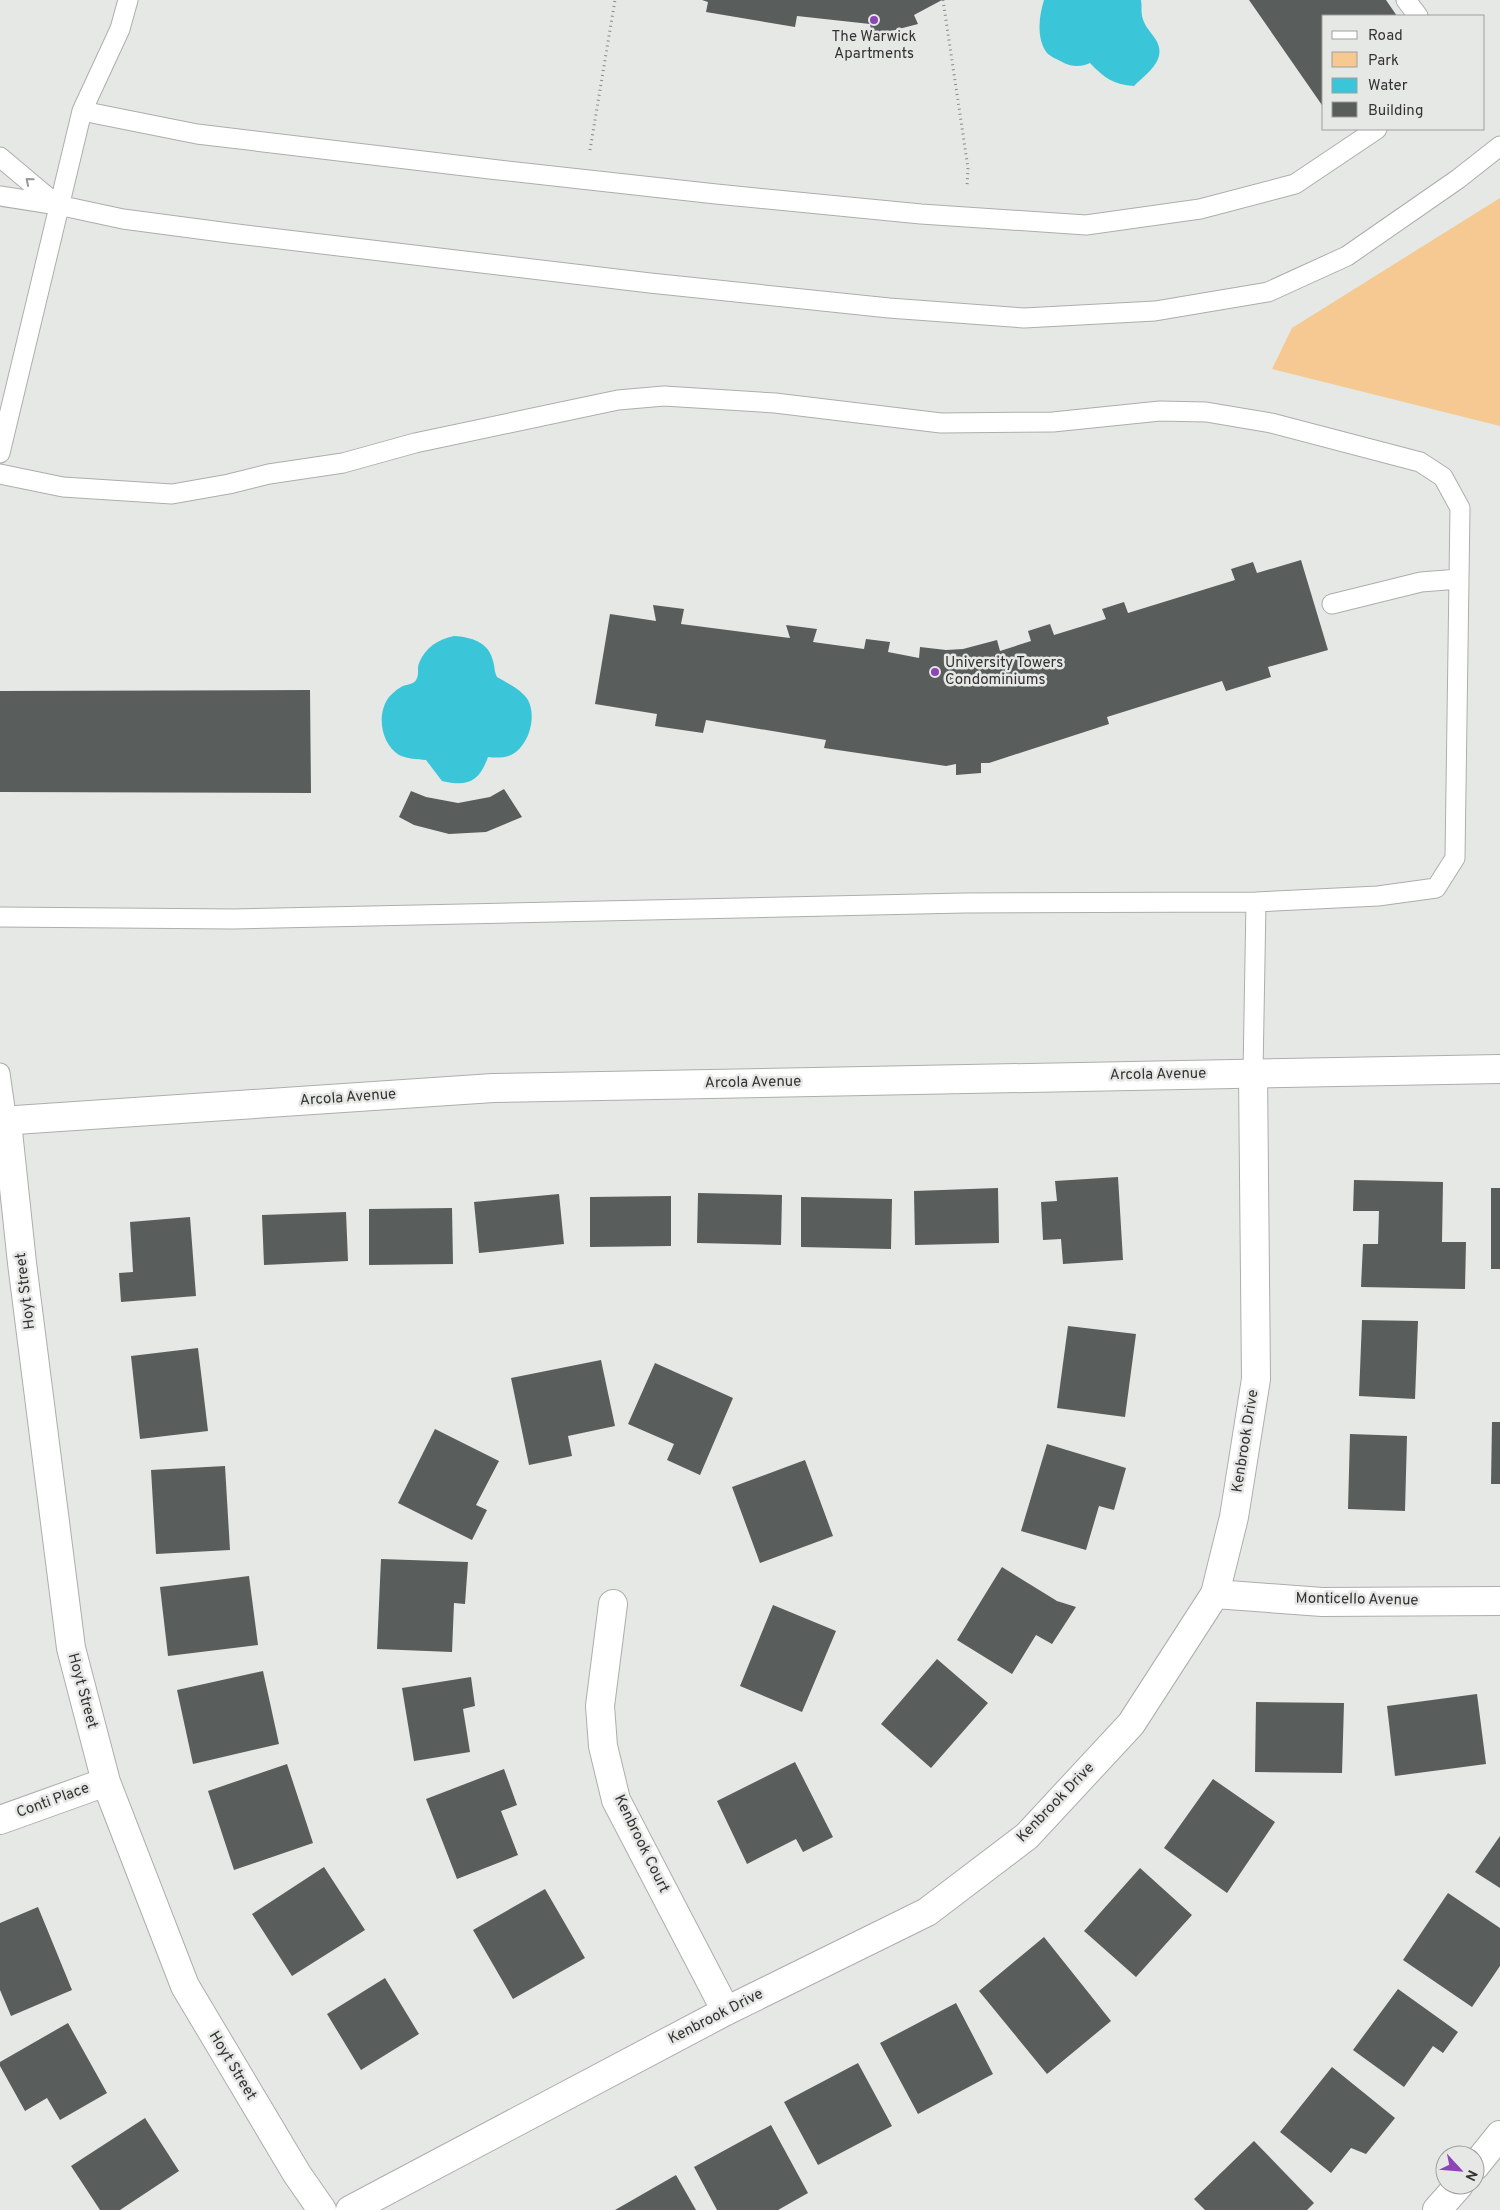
<svg xmlns="http://www.w3.org/2000/svg" width="1500" height="2210" font-family="Overpass,sans-serif">
  <style>
    .green { fill: #f5c991 }
    .water { fill: #3bc5d9 }
    .building { fill: #595d5c }
    .lines { fill: none; stroke-linecap: round; stroke-linejoin: round }
    .lane-casing { stroke: #acaeac; stroke-width: 21 }
    .street-casing { stroke: #acaeac; stroke-width: 30 }
    .secondary-casing { stroke: #acaeac; stroke-width: 30 }
    .path { stroke: #898a88; stroke-width: 3; stroke-dasharray: 1 4; stroke-linecap: butt }
    .lane { stroke: #fff; stroke-width: 19 }
    .street { stroke: #fff; stroke-width: 28 }
    .secondary { stroke: #fff; stroke-width: 28 }
    .oneway { stroke: #989998 }
    .poi-dot { fill: #8c44b6; stroke: #e6e8e5; stroke-width: 2 }
    .labels { text-anchor: middle; dominant-baseline: central; stroke-width: 5; stroke-linejoin: round; paint-order: stroke }
    .poi-label { font-size: 15px; fill: #323332; stroke: #e6e8e5 }
    .street-label { font-size: 15px; fill: #323332; stroke: #e6e8e5 }
  </style>
  <rect width="100%" height="100%" fill="#e6e8e5"/>
  <path class="green" d="M 1500,198 L 1500,426 L 1272,369 L 1292,328 Z"/>
  <path class="water" d="M 1044,0 L 1141,0 C 1142,5 1141,11 1142,16 C 1144,26 1151,32 1156,40 C 1168,60 1146,74 1134,86 C 1114,85 1103,77 1090,63 C 1082,67 1072,67 1064,63 C 1059,60 1051,57 1047,53 C 1036,38 1039,16 1044,0 Z
    M 454,636 C 471,637 489,642 493,661 C 495,667 494,671 497,677 C 507,683 522,690 528,700 C 537,717 529,746 511,755 C 504,758 495,758 488,757 C 479,782 468,787 442,781 L 426,760 C 417,759 407,759 399,755 C 381,744 376,714 389,697 C 392,694 397,689 401,687 C 406,684 415,685 417,678 C 419,674 417,668 419,663 C 425,648 438,639 454,636 Z"/>
  <path class="building" d="M 702,0 L 942,0 L 914,15 L 918,24 L 872,36 L 870,24 L 797,16 L 795,27 L 706,12 L 708,2 Z
    M 1249,0 L 1386,0 L 1397,16 L 1324,16 L 1324,108 Z
    M 1301,560 L 1328,650 L 1268,667 L 1271,677 L 1226,691 L 1222,681 L 1107,717 L 1109,724 L 989,763 L 981,763 L 981,773 L 956,775 L 956,764 L 946,766 L 824,748 L 826,740 L 706,720 L 703,733 L 655,726 L 657,714 L 595,704 L 610,614 L 656,621 L 653,605 L 684,609 L 681,624 L 790,638 L 786,625 L 817,629 L 813,642 L 864,649 L 866,639 L 890,642 L 888,652 L 919,658 L 920,647 L 946,650 L 963,649 L 997,640 L 1000,651 L 1031,641 L 1028,631 L 1050,624 L 1054,635 L 1106,619 L 1102,609 L 1124,602 L 1128,613 L 1235,580 L 1231,569 L 1253,562 L 1257,573 Z
    M 310,690 L 311,793 L 0,792 L 0,691 Z
    M 504,789 L 522,817 L 486,832 L 449,834 L 414,825 L 399,817 L 411,791 L 426,797 L 458,803 L 490,797 Z
    M 1118,1177 L 1123,1260 L 1063,1264 L 1061,1239 L 1043,1240 L 1041,1202 L 1057,1201 L 1055,1181 Z
    M 1354,1180 L 1443,1182 L 1442,1242 L 1466,1242 L 1465,1289 L 1361,1287 L 1363,1244 L 1378,1244 L 1379,1211 L 1353,1211 Z
    M 998,1188 L 999,1243 L 915,1245 L 914,1191 Z
    M 1491,1188 L 1500,1188 L 1500,1269 L 1491,1269 Z
    M 698,1193 L 782,1195 L 781,1245 L 697,1243 Z
    M 559,1194 L 564,1244 L 479,1253 L 474,1202 Z
    M 671,1196 L 671,1246 L 590,1247 L 590,1197 Z
    M 801,1197 L 892,1199 L 891,1249 L 801,1247 Z
    M 452,1208 L 453,1264 L 369,1265 L 369,1209 Z
    M 346,1212 L 348,1261 L 264,1265 L 262,1215 Z
    M 190,1217 L 196,1296 L 121,1302 L 119,1273 L 133,1272 L 130,1222 Z
    M 1362,1320 L 1418,1321 L 1415,1399 L 1359,1396 Z
    M 1068,1326 L 1136,1334 L 1125,1417 L 1057,1408 Z
    M 198,1348 L 208,1431 L 140,1439 L 131,1356 Z
    M 601,1360 L 615,1426 L 568,1436 L 572,1456 L 529,1465 L 511,1378 Z
    M 655,1363 L 733,1398 L 700,1475 L 667,1460 L 674,1444 L 628,1424 Z
    M 1492,1422 L 1500,1422 L 1500,1484 L 1491,1484 Z
    M 435,1429 L 499,1461 L 476,1505 L 487,1510 L 472,1540 L 398,1503 Z
    M 1350,1434 L 1407,1436 L 1405,1511 L 1348,1509 Z
    M 1047,1444 L 1126,1468 L 1114,1510 L 1099,1506 L 1086,1550 L 1021,1531 Z
    M 805,1460 L 833,1536 L 760,1563 L 732,1487 Z
    M 225,1466 L 230,1550 L 156,1554 L 151,1470 Z
    M 381,1559 L 468,1562 L 465,1604 L 454,1603 L 452,1652 L 377,1649 Z
    M 1002,1567 L 1057,1601 L 1076,1607 L 1052,1644 L 1036,1635 L 1012,1674 L 957,1640 Z
    M 249,1576 L 258,1645 L 168,1656 L 160,1587 Z
    M 773,1605 L 836,1631 L 802,1712 L 740,1686 Z
    M 937,1659 L 988,1703 L 931,1768 L 881,1724 Z
    M 263,1671 L 279,1744 L 193,1764 L 177,1690 Z
    M 471,1677 L 475,1706 L 463,1709 L 470,1752 L 414,1761 L 402,1688 Z
    M 1477,1694 L 1486,1764 L 1395,1776 L 1387,1706 Z
    M 1256,1702 L 1344,1703 L 1342,1773 L 1255,1772 Z
    M 795,1762 L 833,1837 L 803,1852 L 796,1839 L 747,1864 L 717,1801 Z
    M 287,1764 L 313,1843 L 234,1870 L 208,1791 Z
    M 504,1769 L 517,1805 L 501,1811 L 518,1855 L 457,1879 L 426,1799 Z
    M 1213,1779 L 1275,1822 L 1227,1893 L 1164,1848 Z
    M 1500,1836 L 1500,1888 L 1475,1872 Z
    M 324,1867 L 365,1930 L 292,1976 L 252,1914 Z
    M 1140,1868 L 1192,1915 L 1136,1977 L 1084,1931 Z
    M 545,1889 L 585,1958 L 513,1999 L 473,1930 Z
    M 1448,1893 L 1500,1928 L 1500,1966 L 1472,2007 L 1403,1960 Z
    M 38,1907 L 72,1990 L 11,2016 L 0,1990 L 0,1923 Z
    M 1044,1937 L 1111,2021 L 1047,2074 L 979,1991 Z
    M 385,1978 L 419,2034 L 361,2070 L 327,2014 Z
    M 1398,1989 L 1458,2032 L 1443,2053 L 1433,2046 L 1404,2087 L 1353,2050 Z
    M 956,2003 L 993,2074 L 918,2114 L 880,2043 Z
    M 68,2023 L 107,2093 L 60,2120 L 47,2098 L 25,2111 L 0,2066 L 0,2062 Z
    M 858,2063 L 892,2126 L 818,2165 L 784,2102 Z
    M 1332,2067 L 1395,2118 L 1366,2154 L 1351,2148 L 1331,2173 L 1280,2132 Z
    M 145,2118 L 179,2171 L 120,2210 L 100,2210 L 71,2166 Z
    M 771,2125 L 808,2193 L 778,2210 L 717,2210 L 694,2167 Z
    M 1254,2141 L 1314,2203 L 1307,2210 L 1205,2210 L 1194,2199 Z
    M 676,2175 L 696,2210 L 615,2210 Z"/>
  <g class="lines">
    <g class="lane-casing">
      <path id="lane" d="M 128,0 L 120,29 L 82,111 L 197,134 L 490,169 L 716,194 L 921,214 L 1086,225 L 1200,209 L 1295,184 L 1377,129
        M 1406,0 L 1418,16
        M 0,157 L 57,205
        M 0,196 L 58,205 L 123,219 L 229,233 L 650,283 L 889,308 L 1024,318 L 1155,311 L 1268,292 L 1347,256 L 1458,179 L 1500,146
        M 0,453 L 82,111
        M 0,474 L 63,487 L 172,494 L 229,484 L 269,474 L 343,463 L 415,443 L 618,400 L 664,396 L 775,403 L 941,423 L 1053,422 L 1160,411 L 1206,412 L 1271,423 L 1420,462 L 1443,477 L 1460,508 L 1455,858 L 1436,888 L 1378,896 L 1256,902 L 964,903 L 233,919 L 0,917
        M 1332,604 L 1421,582 L 1459,579
        M 0,1073 L 7,1122
        M 1253,1073 L 1256,902"/>
    </g>
    <g class="street-casing">
      <path id="street" d="M 7,1122 L 22,1263 L 71,1648 L 106,1782 L 185,1986 L 297,2174 L 322,2210
        M 1215,1594 L 1322,1602 L 1500,1601
        M 613,1604 L 600,1706 L 603,1746 L 616,1800 L 726,2011
        M 0,1820 L 106,1782
        M 1475,2166 L 1500,2135
        M 350,2210 L 726,2011 L 927,1912 L 1027,1836 L 1131,1724 L 1215,1594 L 1234,1517 L 1256,1379 L 1253,1073
        M 1437,2210 L 1459,2185"/>
    </g>
    <g class="secondary-casing">
      <path id="secondary" d="M 0,1121 L 493,1088 L 1500,1069"/>
    </g>
    <path class="path" d="M 943,0 L 968,168 L 967,187
      M 590,150 L 615,0"/>
    <use href="#lane" class="lane"/>
    <use href="#street" class="street"/>
    <use href="#secondary" class="secondary"/>
  </g>
  <defs><path id="oneway-chevron" d="M-2-3.5L2.5 0L-2 3.5" fill="none" stroke-width="1.6" stroke-linecap="round" stroke-linejoin="round" transform="scale(1.25)"/></defs>
  <use class="oneway" href="#oneway-chevron" transform="translate(29 181) rotate(-140)"/>
  <g class="poi-dot">
    <circle cx="874" cy="20" r="5"/>
    <circle cx="935" cy="672" r="5"/>
  </g>
  <g class="labels">
    <g class="poi-label">
      <text x="874" y="37">The Warwick<tspan x="874" dy="17">Apartments</tspan></text>
      <text x="945" y="663" text-anchor="start">University Towers<tspan x="945" dy="17">Condominiums</tspan></text>
    </g>
    <g class="street-label">
      <text transform="translate(1158 1075) rotate(-1)">Arcola Avenue</text>
      <text transform="translate(753 1083) rotate(-1)">Arcola Avenue</text>
      <text transform="translate(348 1098) rotate(-4)">Arcola Avenue</text>
      <text transform="translate(26 1291) rotate(-97)">Hoyt Street</text>
      <text transform="translate(1246 1441) rotate(-81)">Kenbrook Drive</text>
      <text transform="translate(1357 1600) rotate(1)">Monticello Avenue</text>
      <text transform="translate(82 1691) rotate(75)">Hoyt Street</text>
      <text transform="translate(53 1801) rotate(-20)">Conti Place</text>
      <text transform="translate(1056 1803) rotate(-46)">Kenbrook Drive</text>
      <text transform="translate(641 1844) rotate(64)">Kenbrook Court</text>
      <text transform="translate(716 2017) rotate(-27)">Kenbrook Drive</text>
      <text transform="translate(232 2066) rotate(59)">Hoyt Street</text>
    </g>
  </g>
  <rect x="1322" y="15" width="162" height="115" fill="#e6e8e5" stroke="#9ea09d"/>
  <rect x="1332" y="31" width="25" height="8" fill="#ffffff" stroke="#9ea09d"/>
  <text x="1368" y="40" font-size="15" fill="#323332">Road</text>
  <rect x="1332" y="52" width="25" height="15" fill="#f5c991" stroke="#9ea09d"/>
  <text x="1368" y="65" font-size="15" fill="#323332">Park</text>
  <rect x="1332" y="78" width="25" height="15" fill="#3bc5d9" stroke="#9ea09d"/>
  <text x="1368" y="90" font-size="15" fill="#323332">Water</text>
  <rect x="1332" y="102" width="25" height="15" fill="#595d5c" stroke="#9ea09d"/>
  <text x="1368" y="115" font-size="15" fill="#323332">Building</text>
  <g transform="translate(1460 2170) rotate(116)"><circle r="24" fill="#e6e8e5" stroke="#9ea09d"/>
  <path d="M0-4L9 19L0 12L-9 19Z" fill="#8c44b6"/>
  <text y="-8" font-size="14" font-weight="bold" text-anchor="middle" fill="#323332">N</text>
  </g>
</svg>
